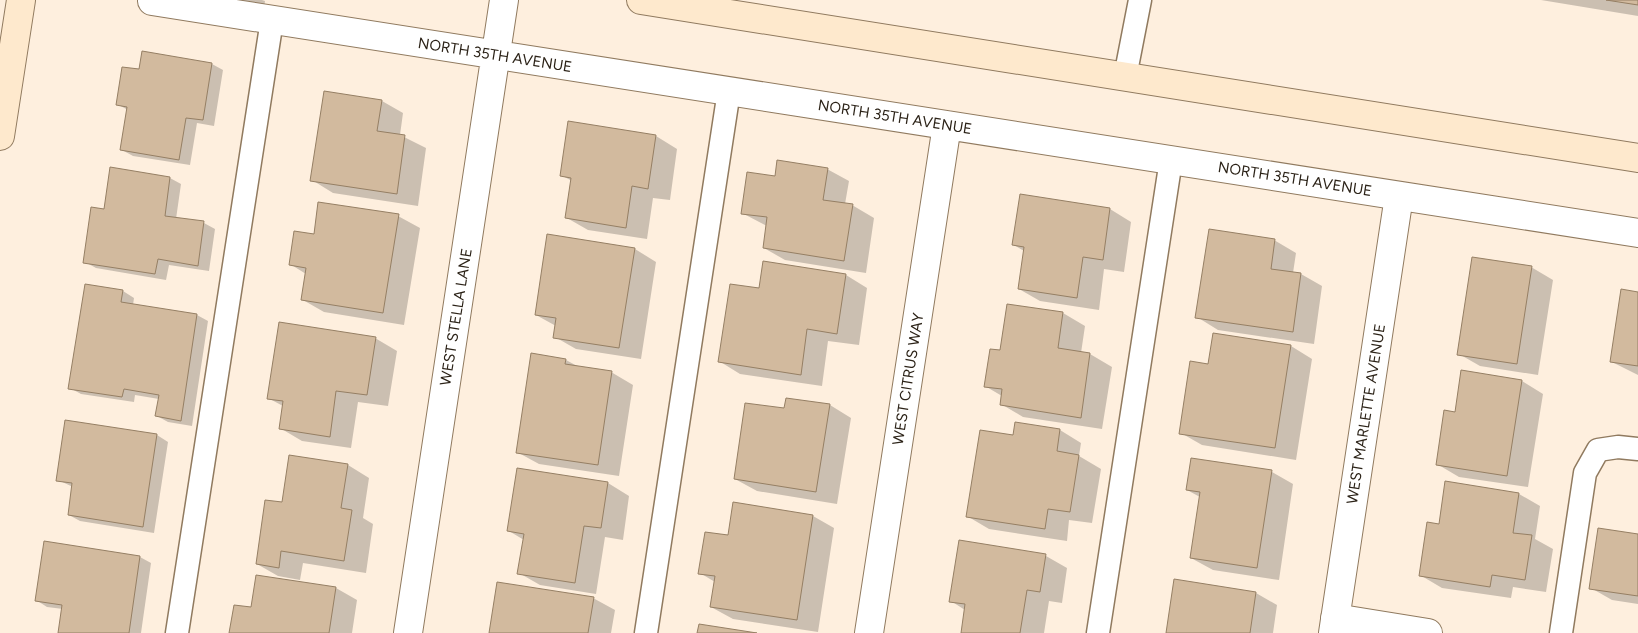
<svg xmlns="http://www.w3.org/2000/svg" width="1638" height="633" font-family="Figtree,sans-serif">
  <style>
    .shadow { fill: #0003 }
    .building { fill: #d2ba9e; stroke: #957f64 }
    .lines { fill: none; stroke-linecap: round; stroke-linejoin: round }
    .lane-casing { stroke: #907a5f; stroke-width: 25 }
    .street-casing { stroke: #907a5f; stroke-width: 30 }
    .secondary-casing { stroke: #907a5f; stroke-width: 30 }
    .lane { stroke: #fff; stroke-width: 22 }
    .street { stroke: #fff; stroke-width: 28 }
    .secondary { stroke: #fee9cd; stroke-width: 28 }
    .labels { text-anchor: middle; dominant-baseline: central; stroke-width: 4; stroke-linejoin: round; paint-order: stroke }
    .street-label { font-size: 15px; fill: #2c2318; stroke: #fff }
  </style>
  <rect width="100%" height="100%" fill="#feefde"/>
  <path class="shadow" d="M 235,0 L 262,0 L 265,1 L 264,8 L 244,5 Z
    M 1541,0 L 1638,0 L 1638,16 Z
    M 212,64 L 223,70 L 214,126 L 197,123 L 190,165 L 133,156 L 122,150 L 128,110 L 117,104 L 140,71 Z
    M 382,101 L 403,113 L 400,135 L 426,148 L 418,206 L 333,193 L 312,180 Z
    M 569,123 L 656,136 L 677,149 L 670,200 L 653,198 L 647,239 L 588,230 L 567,218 L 572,181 L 561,175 Z
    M 827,169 L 849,181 L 845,204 L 852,205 L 874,218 L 866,273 L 785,260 L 764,248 L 767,226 L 742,213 L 776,177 Z
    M 170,178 L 181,184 L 176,219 L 204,223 L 215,229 L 209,271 L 169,265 L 166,280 L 96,268 L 85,262 L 105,210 Z
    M 1110,209 L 1131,222 L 1124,272 L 1104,269 L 1099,310 L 1040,301 L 1019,289 L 1024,251 L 1014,245 Z
    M 398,216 L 420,228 L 404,325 L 324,312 L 303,300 L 306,274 L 290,264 L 315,235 Z
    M 548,236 L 635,249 L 656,262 L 641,359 L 576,349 L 555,337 L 556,326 L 536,315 Z
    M 1274,240 L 1296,253 L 1293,273 L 1301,274 L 1322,286 L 1314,344 L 1218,330 L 1197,317 Z
    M 1531,267 L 1553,280 L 1538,375 L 1480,366 L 1459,354 Z
    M 846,275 L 867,288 L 859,345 L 828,341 L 822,386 L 740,374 L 719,361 L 760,290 Z
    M 86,285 L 123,291 L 134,298 L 133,305 L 197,315 L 208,321 L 192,426 L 168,422 L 157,416 L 159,399 L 135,395 L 134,402 L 81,394 L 70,388 Z
    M 1638,293 L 1638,375 L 1612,362 Z
    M 1009,305 L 1063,313 L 1085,326 L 1081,353 L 1090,354 L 1112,367 L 1102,429 L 1023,417 L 1001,404 L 1002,396 L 985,386 L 1001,352 Z
    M 1214,335 L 1291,346 L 1312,359 L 1296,460 L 1202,445 L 1181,433 L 1209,366 Z
    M 375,338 L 397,351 L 388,406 L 358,402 L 351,448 L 302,441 L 280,428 L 283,406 L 268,398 Z
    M 566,360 L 579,367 L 611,372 L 633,385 L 619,476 L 539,464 L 517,452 Z
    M 1522,381 L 1543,394 L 1528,487 L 1459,477 L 1437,464 L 1456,413 Z
    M 830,405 L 851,418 L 837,504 L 757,491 L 735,479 L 785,410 Z
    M 1016,424 L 1060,430 L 1081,443 L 1079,456 L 1101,469 L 1092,523 L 1069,520 L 1067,541 L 989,529 L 967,516 L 1014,436 Z
    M 157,435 L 168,442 L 154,533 L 80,521 L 69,515 L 73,487 L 58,480 Z
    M 348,465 L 369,478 L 363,518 L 373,524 L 366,573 L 303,563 L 300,580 L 278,576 L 257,564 L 283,503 Z
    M 518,469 L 608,483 L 629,496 L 623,540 L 605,537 L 596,594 L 540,585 L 519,573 L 524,540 L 509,531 Z
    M 1272,472 L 1293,484 L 1279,580 L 1213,570 L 1191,558 L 1200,497 L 1187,490 Z
    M 1519,494 L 1540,506 L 1535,539 L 1553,549 L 1546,592 L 1513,587 L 1511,598 L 1442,588 L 1420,575 L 1440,525 Z
    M 813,516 L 834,528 L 818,632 L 733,619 L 711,607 L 715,582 L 700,573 L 729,536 Z
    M 1638,536 L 1638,604 L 1612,600 L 1591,588 Z
    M 960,542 L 1046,556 L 1067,568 L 1062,603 L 1049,601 L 1044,633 L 962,633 L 965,610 L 951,601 Z
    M 45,543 L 140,557 L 151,563 L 141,633 L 60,633 L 63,609 L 47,607 L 36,600 Z
    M 257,576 L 336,588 L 357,600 L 352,633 L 230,633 L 252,609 Z
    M 1256,593 L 1277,605 L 1273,633 L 1167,633 Z
    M 593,598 L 615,610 L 611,633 L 490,633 Z"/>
  <path class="building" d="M 1606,0 L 1638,0 L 1638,5 Z
    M 142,51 L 212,63 L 203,120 L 186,118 L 179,160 L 120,150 L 127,107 L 116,105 L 122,67 L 139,69 Z
    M 324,91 L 382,100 L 377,131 L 405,135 L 397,194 L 310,181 Z
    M 568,121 L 656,135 L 648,189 L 632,186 L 626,228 L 565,218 L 571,178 L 560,176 Z
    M 777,160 L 828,168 L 823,200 L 853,204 L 844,261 L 763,248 L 767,217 L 741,214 L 747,172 L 775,176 Z
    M 110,167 L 170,177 L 165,216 L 204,221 L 198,266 L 158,259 L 155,274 L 83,263 L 91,207 L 104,209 Z
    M 1020,194 L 1110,208 L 1103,260 L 1083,257 L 1077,298 L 1018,289 L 1024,247 L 1012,245 Z
    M 318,202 L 399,214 L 383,313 L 301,300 L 306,268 L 289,265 L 294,231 L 314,234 Z
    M 1209,229 L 1275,239 L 1271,269 L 1301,273 L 1293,332 L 1195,318 Z
    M 547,234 L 635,248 L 619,348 L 553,338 L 556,318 L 535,315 Z
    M 1472,257 L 1532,266 L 1517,364 L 1457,355 Z
    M 763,261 L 846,274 L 837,334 L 807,329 L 801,375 L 718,362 L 730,284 L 759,288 Z
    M 85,284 L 123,290 L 121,302 L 197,314 L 181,421 L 155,416 L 159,395 L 124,389 L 122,397 L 68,389 Z
    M 1621,289 L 1638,292 L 1638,366 L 1610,362 Z
    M 1007,304 L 1063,312 L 1058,348 L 1090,353 L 1081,418 L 1000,405 L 1002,389 L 984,387 L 990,349 L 1000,350 Z
    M 279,322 L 376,337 L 367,395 L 336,391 L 330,437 L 279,429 L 283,401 L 267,399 Z
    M 1213,333 L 1291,345 L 1275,448 L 1179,434 L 1190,361 L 1208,364 Z
    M 531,353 L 566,359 L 565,364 L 612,371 L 598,465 L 516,453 Z
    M 1461,370 L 1522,380 L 1507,476 L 1436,465 L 1444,410 L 1455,412 Z
    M 786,398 L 830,404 L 816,492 L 734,479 L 745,403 L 784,408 Z
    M 65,420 L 157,434 L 143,527 L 68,515 L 72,483 L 56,481 Z
    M 1015,422 L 1060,429 L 1057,451 L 1079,455 L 1070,512 L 1048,509 L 1045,529 L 966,517 L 980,430 L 1013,435 Z
    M 289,455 L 348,464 L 341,508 L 352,510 L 344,561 L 281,551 L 279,568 L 256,564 L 265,500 L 282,502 Z
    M 1191,458 L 1272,470 L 1257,568 L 1190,558 L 1200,492 L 1186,490 Z
    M 517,468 L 608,482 L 601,528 L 584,526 L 575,583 L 517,574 L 524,534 L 507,531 Z
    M 1445,481 L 1519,493 L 1513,533 L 1532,535 L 1525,580 L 1492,575 L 1490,587 L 1419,576 L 1427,522 L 1439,524 Z
    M 733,502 L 813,515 L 797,620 L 710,607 L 715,576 L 698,574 L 705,532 L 728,535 Z
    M 1598,528 L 1638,534 L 1638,596 L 1589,589 Z
    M 959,540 L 1046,554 L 1040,592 L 1027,590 L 1020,633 L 961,633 L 965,604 L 949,602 Z
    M 44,541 L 140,556 L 129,633 L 58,633 L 62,605 L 35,601 Z
    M 256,575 L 336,587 L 329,633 L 229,633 L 234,605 L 251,607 Z
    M 1174,579 L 1256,592 L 1250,633 L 1166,633 Z
    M 497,582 L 594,597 L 588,633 L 489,633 Z
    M 699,624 L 757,633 L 697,633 Z"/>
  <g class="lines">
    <g class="lane-casing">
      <path id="lane" d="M 1125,77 L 1140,0
        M 177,633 L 272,20
        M 646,633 L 729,91
        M 1098,633 L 1171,160
        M 1561,633 L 1585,473 L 1598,450 L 1618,447 L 1638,449"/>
    </g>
    <g class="street-casing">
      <path id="street" d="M 152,1 L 1638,233
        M 1335,618 L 1428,633
        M 408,633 L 504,0
        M 869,633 L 947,125
        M 1333,633 L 1399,196"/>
    </g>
    <g class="secondary-casing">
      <path id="secondary" d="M 641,0 L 1638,158
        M 0,136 L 21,0"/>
    </g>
    <use href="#lane" class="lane"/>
    <use href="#street" class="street"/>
    <use href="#secondary" class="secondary"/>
  </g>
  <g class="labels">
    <g class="street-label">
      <text transform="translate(495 55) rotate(9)">NORTH 35TH AVENUE</text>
      <text transform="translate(895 117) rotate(9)">NORTH 35TH AVENUE</text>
      <text transform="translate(1295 179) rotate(9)">NORTH 35TH AVENUE</text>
      <text transform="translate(456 317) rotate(-81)">WEST STELLA LANE</text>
      <text transform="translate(908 379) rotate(-81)">WEST CITRUS WAY</text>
      <text transform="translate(1366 414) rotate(-81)">WEST MARLETTE AVENUE</text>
    </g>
  </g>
</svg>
